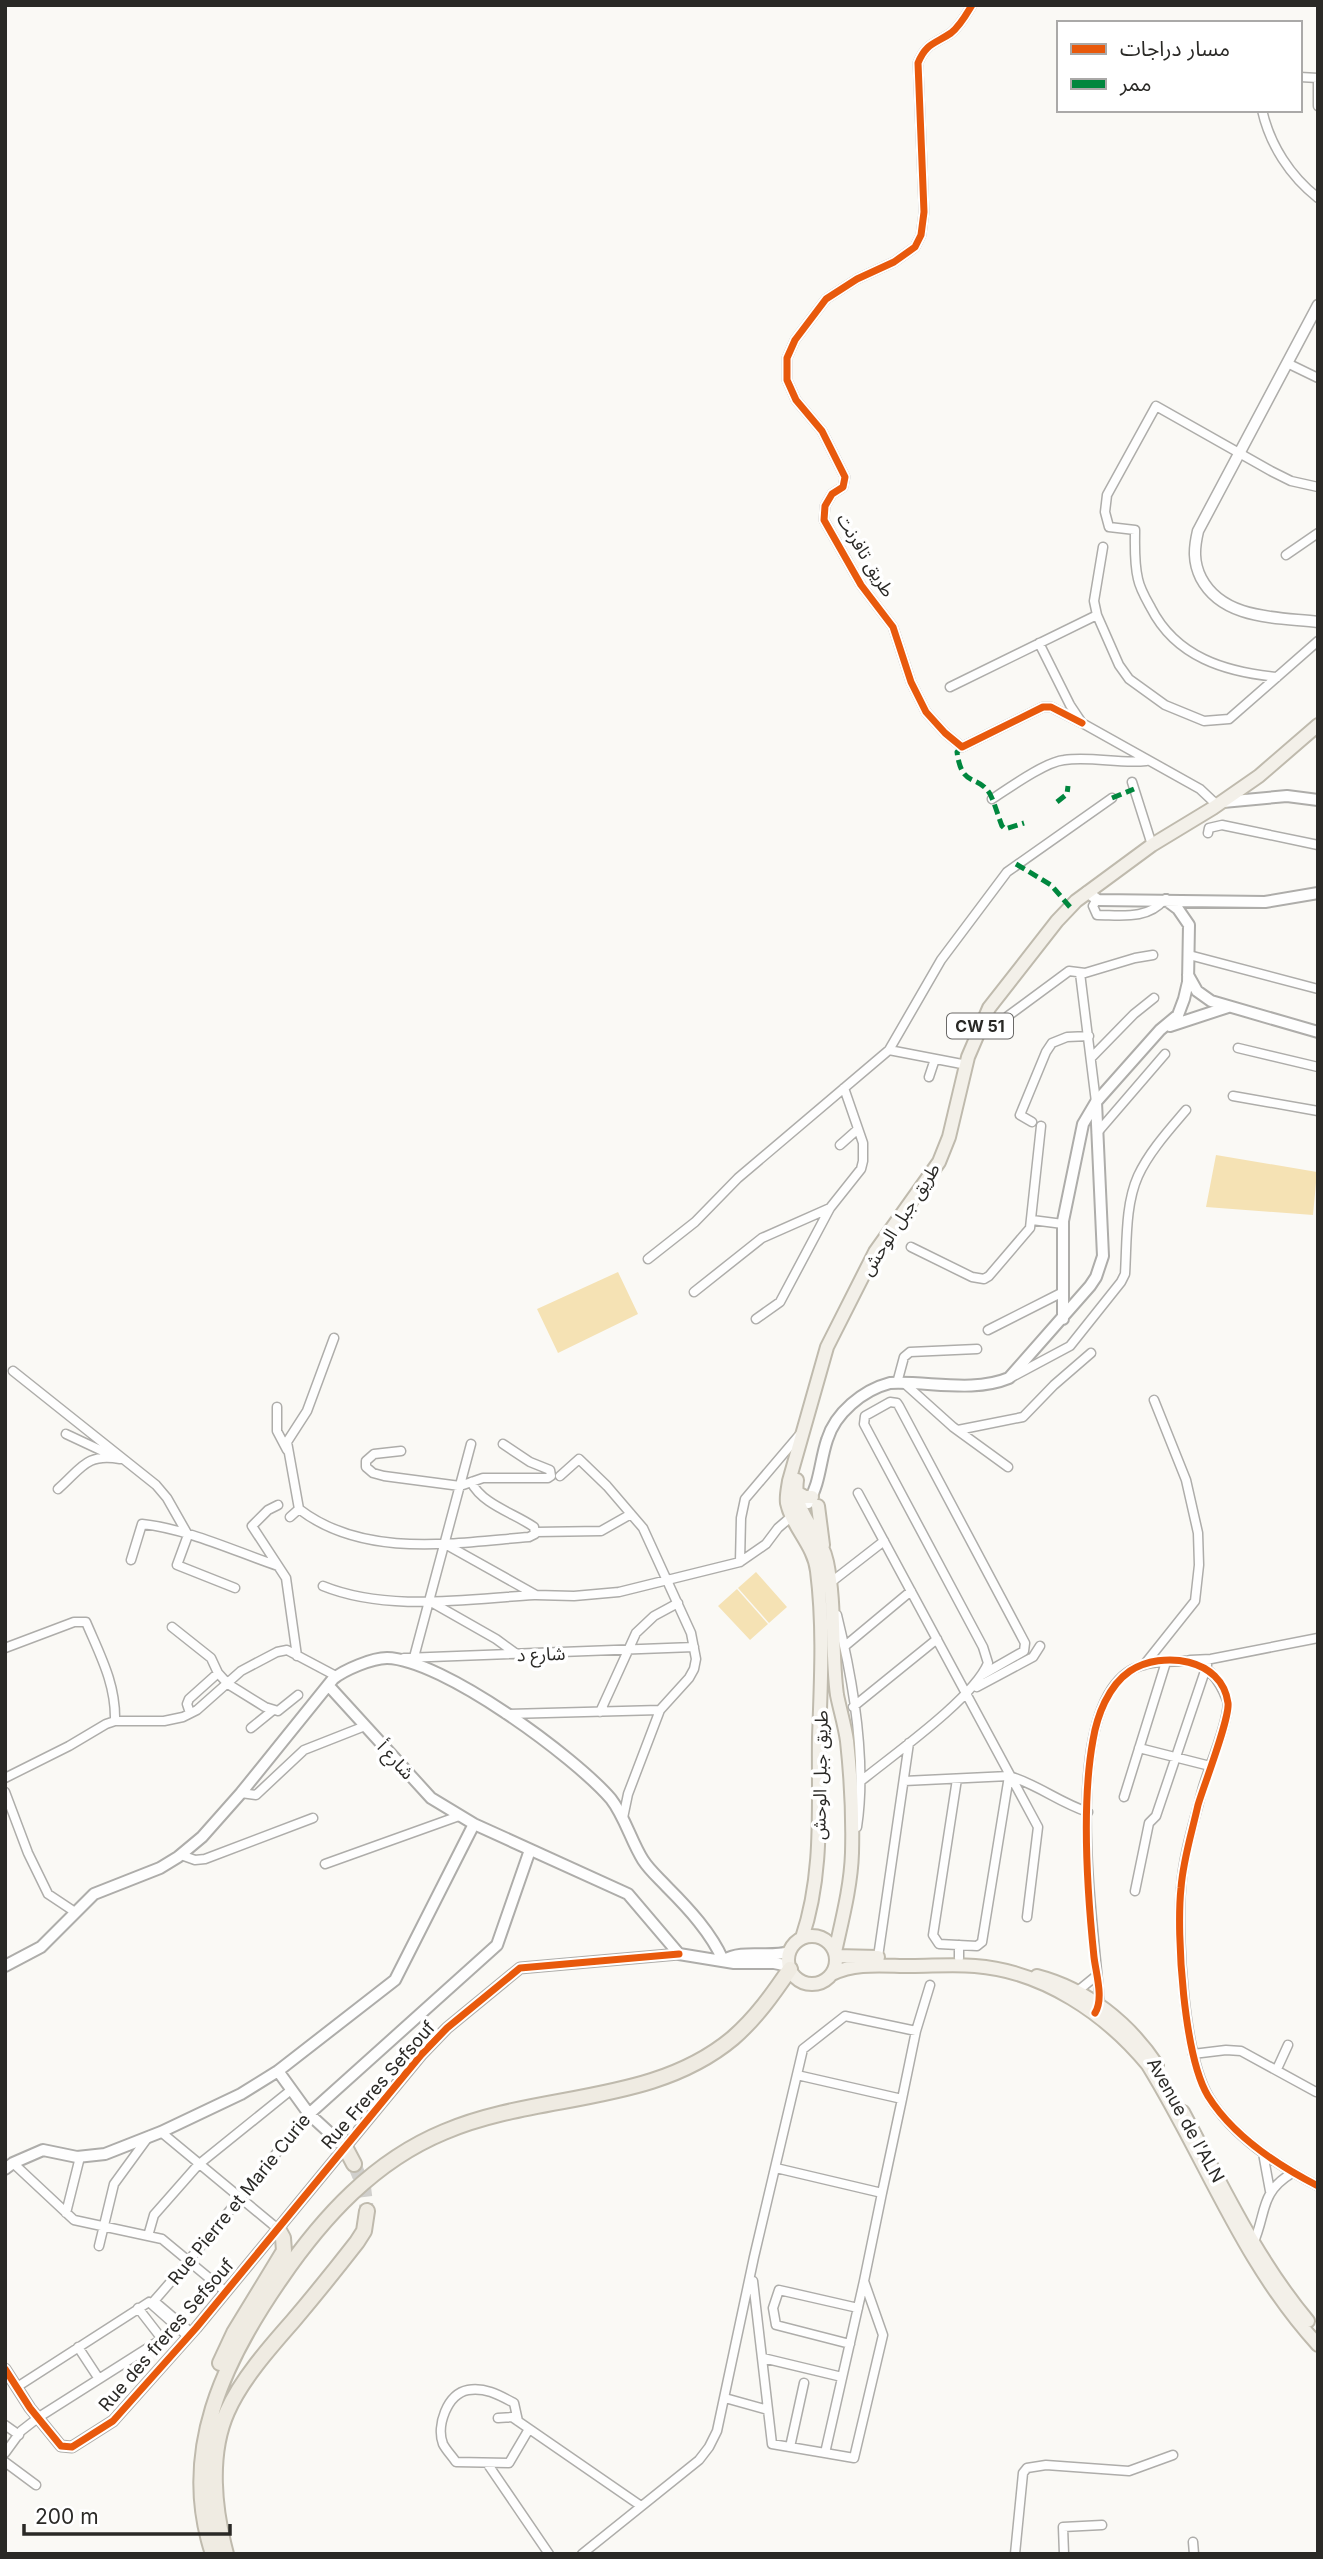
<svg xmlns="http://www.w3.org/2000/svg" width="1323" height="2559" font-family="Inter,'Noto Sans Arabic',sans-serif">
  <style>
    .garden { fill: #f5e2b4 }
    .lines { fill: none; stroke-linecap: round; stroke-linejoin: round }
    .trunk-tunnel { stroke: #d0cfcc; stroke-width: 14; stroke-dasharray: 14 7; stroke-linecap: butt }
    .minor-casing { stroke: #aeadaa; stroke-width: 11 }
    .tertiary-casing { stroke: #aeadaa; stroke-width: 13 }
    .secondary-casing { stroke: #aeadaa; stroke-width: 14 }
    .primary-casing { stroke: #bfbaad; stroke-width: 16 }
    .trunk-casing { stroke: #bfbaad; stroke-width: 18 }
    .minor { stroke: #fefefe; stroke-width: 8 }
    .tertiary { stroke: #fefefe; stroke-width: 10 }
    .secondary { stroke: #fefefe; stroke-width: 10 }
    .primary { stroke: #f3f0e9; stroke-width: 12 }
    .trunk { stroke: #efebe2; stroke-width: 14 }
    .quiet { stroke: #00873e; stroke-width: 5; stroke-dasharray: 10 5; stroke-linecap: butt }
    .cycleway-casing { stroke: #fff; stroke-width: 11 }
    .cycleway { stroke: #e8590c; stroke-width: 7 }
    .labels { text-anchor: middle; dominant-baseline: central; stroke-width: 7; stroke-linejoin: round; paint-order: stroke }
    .shield { fill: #fff; stroke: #6a6967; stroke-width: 2 }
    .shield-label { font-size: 16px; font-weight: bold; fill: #2a2926 }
    .street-label { font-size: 18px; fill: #2a2926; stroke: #fff }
  </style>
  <rect width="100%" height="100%" fill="#faf9f5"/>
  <path class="garden" d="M 1216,1155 L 1317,1172 L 1313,1215 L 1206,1207 Z
    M 618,1272 L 638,1314 L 558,1353 L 537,1309 Z
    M 756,1572 L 787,1607 L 769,1623 L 738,1588 Z
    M 737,1589 L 768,1624 L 750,1640 L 718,1606 Z"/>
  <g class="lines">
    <path class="trunk-tunnel" d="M 354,2164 L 364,2187 L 367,2211"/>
    <g class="minor-casing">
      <path id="minor" d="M 972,5 C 966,15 960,26 951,33 C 935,44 926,43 918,63 L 924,212 L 921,235 L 915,247 L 894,262 L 857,279 L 826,299 L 795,340 L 787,358 L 787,380 L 796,400 L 822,431 L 845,477 L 843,487 L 832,494 L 825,506 L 824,520 L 861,585 L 893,627 L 911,682 L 926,712 L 945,733 L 962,747 L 1043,707 L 1051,707 L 1082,723
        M 1300,77 L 1318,78
        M 1318,83 L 1318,106
        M 1262,110 C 1270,145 1290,176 1318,198
        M 1287,363 L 1318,378
        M 1286,555 L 1318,533
        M 1097,615 L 1094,601 L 1103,547
        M 1039,643 L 1070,705 L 1082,723 L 1200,789 L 1217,805
        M 1277,677 C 1225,672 1176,657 1151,608 C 1146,599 1140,589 1138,579 C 1134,563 1135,546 1135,530 L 1109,527 L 1105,512 L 1107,495 L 1156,406 L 1271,471 L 1291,481 L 1318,487
        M 950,687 L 1097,615 L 1119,665 L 1129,679 L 1165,705 L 1204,721 L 1229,719 L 1318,641
        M 1132,782 L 1152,845
        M 992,799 C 1009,788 1045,762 1064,760 C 1091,756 1119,764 1146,761
        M 1208,833 L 1209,828 L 1222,825 L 1318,845
        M 1097,899 L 1093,906 L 1097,915 C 1121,915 1147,920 1164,900
        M 1189,955 L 1318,989
        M 1080,973 L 1096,1102
        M 1008,1016 L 1069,971 L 1085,973 L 1135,958 L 1153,955
        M 1238,1048 L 1318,1067
        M 889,1050 L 967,1065
        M 1091,1058 L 1134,1014 L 1154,998
        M 929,1077 L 935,1059
        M 1233,1096 L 1318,1111
        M 1032,1122 L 1020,1115 L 1046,1052 L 1052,1043 L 1067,1037 L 1089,1036
        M 1097,1133 L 1165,1054
        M 840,1145 L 858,1129
        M 1032,1220 L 1063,1224
        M 911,1247 L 972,1277 L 984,1279 L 989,1276 L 1030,1228 L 1041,1126
        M 648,1259 L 695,1222 L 738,1178 L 889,1050 L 941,960 L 1007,872 L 1112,798
        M 694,1292 L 762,1238 L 830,1208
        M 756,1319 L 780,1302 L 830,1208 L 861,1169 L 863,1161 L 863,1143 L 844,1088
        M 988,1330 L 1063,1292
        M 334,1338 L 307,1411 L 287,1442 L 299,1509 C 364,1559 454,1543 529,1537 L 535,1534 L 534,1527 C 514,1513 483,1505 471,1482
        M 13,1371 L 156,1485 L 167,1498 L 188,1535 L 177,1565 L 235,1588
        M 1012,1377 L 1070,1346 L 1121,1282 L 1125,1274 C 1127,1243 1125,1205 1138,1176 C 1149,1152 1169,1130 1186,1110
        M 897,1383 L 904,1357 L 910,1352 L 977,1349
        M 904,1383 L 953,1427 L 1008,1467
        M 277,1407 L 277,1431 L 287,1450
        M 958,1430 L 1023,1417 L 1054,1385 L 1091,1353
        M 66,1434 L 113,1456
        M 401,1451 L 374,1454 L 366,1461 L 366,1467 L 373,1473 L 384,1476 L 460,1486 L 483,1478 L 548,1478 L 551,1476 L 550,1470 L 530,1462 L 503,1444
        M 560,1476 L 579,1459 L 607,1486 L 643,1528 L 691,1633 L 696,1659 L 694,1669 L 689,1678 L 660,1710 L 628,1794 L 623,1818
        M 58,1489 C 82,1468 86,1453 120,1459
        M 858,1493 L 1038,1827 L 1027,1917
        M 278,1505 L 268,1510 L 252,1526 L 286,1578 L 297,1656
        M 290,1517 L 299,1509
        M 536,1532 L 601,1531 L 631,1514
        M 445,1544 L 536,1595 L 574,1596 L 619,1592 L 740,1562 L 766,1544 L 778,1528 L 792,1516
        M 131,1560 L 142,1524 C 188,1529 234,1551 278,1566
        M 740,1562 L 741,1518 L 745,1499 L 801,1433
        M 830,1583 L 884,1541
        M 323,1586 C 387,1612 466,1599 534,1595
        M 431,1602 L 496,1639 L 518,1655
        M 837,1615 C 853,1680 867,1761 857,1827
        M 172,1627 L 211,1658 L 218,1673 L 228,1684 L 265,1707 L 278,1711 L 298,1695
        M 845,1646 L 911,1591
        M 5,1648 L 74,1622 L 86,1622 C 100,1655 116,1684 115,1721
        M 404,1658 L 694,1647
        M 1190,1660 L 1211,1659 L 1318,1638
        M 413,1661 L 471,1444
        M 1144,1665 L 1195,1601 L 1199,1565 L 1198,1533 L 1186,1480 L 1154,1400
        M 977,1687 L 1033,1657 L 1040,1646
        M 853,1707 L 937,1639
        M 600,1712 L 636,1633 L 654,1616 L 678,1603
        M 190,1713 L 187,1704 L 189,1699 L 218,1673
        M 506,1714 L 660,1710
        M 251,1728 L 272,1711
        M 1139,1748 L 1210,1766
        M 5,1778 L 69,1746 L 106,1724 L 115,1721 L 164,1721 L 183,1717 L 197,1710 L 241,1671 L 277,1652 L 287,1650 L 336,1676
        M 957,1779 L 933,1935 L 939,1944 L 977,1946 L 982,1942 L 1009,1776
        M 861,1781 C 893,1755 974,1698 988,1663 L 983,1647 L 864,1424 L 865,1416 L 890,1402 L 897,1403 L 899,1406 L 1025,1643 L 1024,1651 L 982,1675
        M 904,1781 L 1009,1776 C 1037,1784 1060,1803 1088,1812
        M 5,1792 L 28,1853 L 48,1894 L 75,1912
        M 241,1793 L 256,1795 L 304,1750 L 365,1726
        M 1124,1797 L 1166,1662 L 1170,1661
        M 181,1855 L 195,1860 L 205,1859 L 313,1818
        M 325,1864 L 459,1816
        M 1135,1891 L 1149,1823 L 1156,1816 L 1207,1665
        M 959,1945 L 959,1958
        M 878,1957 L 909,1743
        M 1074,1994 L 1096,1976
        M 1100,2006 C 1096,1934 1058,1713 1131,1670 C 1147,1661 1165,1662 1183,1661 C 1205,1659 1220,1681 1227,1700 C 1232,1715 1207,1771 1202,1791 C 1194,1822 1183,1856 1181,1889 C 1177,1937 1184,2056 1209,2097 C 1233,2137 1277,2165 1318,2186
        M 1193,2054 L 1226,2050 L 1241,2051 L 1316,2092
        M 1277,2069 L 1288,2045
        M 797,2075 L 902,2099 L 916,2031
        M 161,2132 L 278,2229
        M 1263,2153 L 1270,2191
        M 13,2163 L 74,2220 L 162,2239 L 226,2292
        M 776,2168 L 882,2193 L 902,2099
        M 66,2213 L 80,2157
        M 148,2236 L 154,2215 L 198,2165 L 291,2090
        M 1253,2244 C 1267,2213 1259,2193 1292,2173
        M 99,2246 L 114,2184 L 149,2136
        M 753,2281 L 772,2444 L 825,2453 L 864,2281 L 882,2193
        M 850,2344 L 776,2325 L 773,2308 L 779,2290 L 858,2308
        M 78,2347 L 99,2379
        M 763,2358 L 842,2377
        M 17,2387 L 149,2302 L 184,2333 L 187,2329 L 154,2301 C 208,2240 257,2175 309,2114
        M 725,2398 L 768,2410
        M 498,2418 L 512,2417 L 641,2506
        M 518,2421 L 514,2403 C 499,2395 485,2387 468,2390 C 447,2394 436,2426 443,2444 C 446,2450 452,2456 456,2462 L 509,2463 L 529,2429
        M 5,2425 L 19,2435
        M 790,2447 L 804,2383
        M 5,2453 L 21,2431 L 39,2417 L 162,2339 L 138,2308
        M 825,2453 L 854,2458 L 883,2335 L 864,2281
        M 5,2462 L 36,2485
        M 487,2463 L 549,2554
        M 1193,2542 L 1194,2554
        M 582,2554 L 699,2460 L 709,2447 L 717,2431 L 754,2257 L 803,2049 L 845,2016 L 916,2031 L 930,1985
        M 1015,2554 L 1023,2473 L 1027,2468 L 1046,2465 L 1129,2471 L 1173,2455
        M 1064,2554 L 1063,2527 L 1102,2525"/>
    </g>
    <g class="tertiary-casing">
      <path id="tertiary" d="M 1318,305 L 1198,531 C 1194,548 1193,562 1201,578 C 1223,620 1277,617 1318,622
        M 5,2369 L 30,2408 L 61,2446 L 72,2447 L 113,2421 L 196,2328 L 421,2055 L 447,2028 L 520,1968 L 679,1954"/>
    </g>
    <g class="secondary-casing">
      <path id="secondary" d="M 1223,802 L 1287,796 L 1318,800
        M 1087,892 L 1098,900 L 1265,902 L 1318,893
        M 1188,975 L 1197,991 L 1211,1001 L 1318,1032
        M 1170,1026 L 1228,1007
        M 1063,1319 L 1063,1221 L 1083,1124 L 1096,1102 L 1160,1030 L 1178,1015 L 1184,999 L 1188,982 L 1189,925 L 1178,909 L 1166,900
        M 808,1503 C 820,1484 820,1461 827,1440 C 835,1413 863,1390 890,1383 C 929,1381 973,1393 1009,1378 L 1090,1286 L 1096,1277 L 1103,1256 L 1096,1102
        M 328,1685 L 431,1798 L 474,1824 L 628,1894 L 679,1954 L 734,1963 L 774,1963 L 789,1966
        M 724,1960 C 742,1949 769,1958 789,1952
        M 5,1966 L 41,1947 L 94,1894 L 160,1868 L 178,1857 L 202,1837 L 241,1793 L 333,1679 C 344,1670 372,1658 387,1658 C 442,1659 575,1757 611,1799 C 625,1817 631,1841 643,1860 C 650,1871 660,1879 668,1888 C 689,1909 711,1933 723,1960
        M 278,2071 L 309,2114 L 345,2147
        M 309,2114 L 497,1945 L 530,1850
        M 5,2169 L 13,2163 L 43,2150 L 77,2157 L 105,2154 L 161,2132 L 241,2094 L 278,2071 L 395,1980 L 474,1824"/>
    </g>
    <g class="primary-casing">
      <path id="primary" d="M 797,1480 C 792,1513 821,1532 827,1562 C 836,1606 831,1651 837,1695 C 840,1710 845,1726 847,1741 C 851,1778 853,1816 852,1853 C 851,1886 842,1920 835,1952
        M 796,1492 L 805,1497 L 812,1497
        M 818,1506 L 823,1545
        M788 1960a24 24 0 1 1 48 0a24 24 0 1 1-48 0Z
        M 802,1938 C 824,1873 818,1805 819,1737 C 821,1681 824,1626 817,1571 C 814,1545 792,1527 787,1503 C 786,1496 788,1488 789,1481 L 827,1347 L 875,1252 L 939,1162 L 949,1137 L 968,1057 L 989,1008 L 1057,921 L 1076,901 L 1152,845 L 1213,808 L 1259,776 L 1318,725
        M 836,1956 L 878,1957
        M 832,1974 C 856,1962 884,1966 911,1966 C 932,1966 954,1964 975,1966 C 1043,1971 1106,2014 1148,2065 C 1206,2159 1242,2262 1318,2345
        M 1037,1976 C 1087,1989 1129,2023 1157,2065
        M 1183,2112 C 1221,2183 1256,2259 1308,2321"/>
    </g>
    <g class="trunk-casing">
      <path id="trunk" d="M 345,2147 L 354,2164
        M 220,2363 L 234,2333 L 284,2251 L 283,2238 L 278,2229
        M 213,2554 C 179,2452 224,2360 281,2278 C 323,2217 374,2161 444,2132 C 537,2092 652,2106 733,2038 C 756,2018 773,1994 790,1969
        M 226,2554 C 214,2510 208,2455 227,2412 C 241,2380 270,2347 293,2321 C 315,2295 336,2269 357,2242 L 364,2231 L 367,2211"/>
    </g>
    <use href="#minor" class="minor"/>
    <use href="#tertiary" class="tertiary"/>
    <use href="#secondary" class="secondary"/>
    <use href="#primary" class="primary"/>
    <use href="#trunk" class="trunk"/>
    <path class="quiet" d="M 962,747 L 957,752 C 962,789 977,773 990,794 C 995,804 998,816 1002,826 L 1005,829 L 1024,823
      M 1112,798 L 1134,789
      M 1057,802 L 1067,794 L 1068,786
      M 1016,864 L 1051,885 L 1070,907"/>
    <g class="cycleway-casing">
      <path id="cycleway" d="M 972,5 C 966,15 960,26 951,33 C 935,44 926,43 918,63 L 924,212 L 921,235 L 915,247 L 894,262 L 857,279 L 826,299 L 795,340 L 787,358 L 787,380 L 796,400 L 822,431 L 845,477 L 843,487 L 832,494 L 825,506 L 824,520 L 861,585 L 893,627 L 911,682 L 926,712 L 945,733 L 962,747 L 1043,707 L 1051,707 L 1082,723
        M 1095,2013 C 1104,1999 1096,1974 1094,1957 C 1087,1890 1081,1805 1093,1740 C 1097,1716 1108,1686 1130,1671 C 1162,1650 1222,1658 1228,1703 C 1230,1718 1204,1785 1198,1805 C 1192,1832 1183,1860 1181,1888 C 1176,1935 1184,2056 1208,2096 C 1233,2136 1277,2165 1318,2186
        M 5,2369 L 30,2408 L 61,2446 L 72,2447 L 113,2421 L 196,2328 L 421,2055 L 447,2028 L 520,1968 L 679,1954"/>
    </g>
    <use href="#cycleway" class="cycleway"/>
  </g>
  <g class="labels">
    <rect class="shield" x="947" y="1013.5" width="66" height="25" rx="5"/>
    <g class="shield-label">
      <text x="980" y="1026">CW 51</text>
    </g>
    <g class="street-label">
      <text transform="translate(866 555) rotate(59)">طريق تافرنت</text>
      <text transform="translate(900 1219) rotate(-57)">طريق جبل الوحش</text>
      <text transform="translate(541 1654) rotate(-2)">شارع د</text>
      <text transform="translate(396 1760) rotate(48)">شارع أ</text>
      <text transform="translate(820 1775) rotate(-89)">طريق جبل الوحش</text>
      <text transform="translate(378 2085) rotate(-49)">Rue Freres Sefsouf</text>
      <text transform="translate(1186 2120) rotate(61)">Avenue de l'ALN</text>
      <text transform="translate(239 2199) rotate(-51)">Rue Pierre et Marie Curie</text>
      <text transform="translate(166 2335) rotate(-49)">Rue des freres Sefsouf</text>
    </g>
  </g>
  <rect width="1323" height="2559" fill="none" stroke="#2a2926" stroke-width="14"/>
  <rect x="1057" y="21" width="245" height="91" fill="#ffffff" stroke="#aaa9a8" stroke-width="2"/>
  <rect x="1071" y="44" width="35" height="10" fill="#e8590c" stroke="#aaa9a8" stroke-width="2"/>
  <text x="1120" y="56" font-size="21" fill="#2a2926">مسار دراجات</text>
  <rect x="1071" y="79" width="35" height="10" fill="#00873e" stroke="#aaa9a8" stroke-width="2"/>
  <text x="1120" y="91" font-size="21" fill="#2a2926">ممر</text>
  <path d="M24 2524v10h206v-10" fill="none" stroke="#2a2926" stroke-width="3.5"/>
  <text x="35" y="2524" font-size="21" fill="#2a2926" stroke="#ffffff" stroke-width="5" paint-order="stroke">200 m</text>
</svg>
